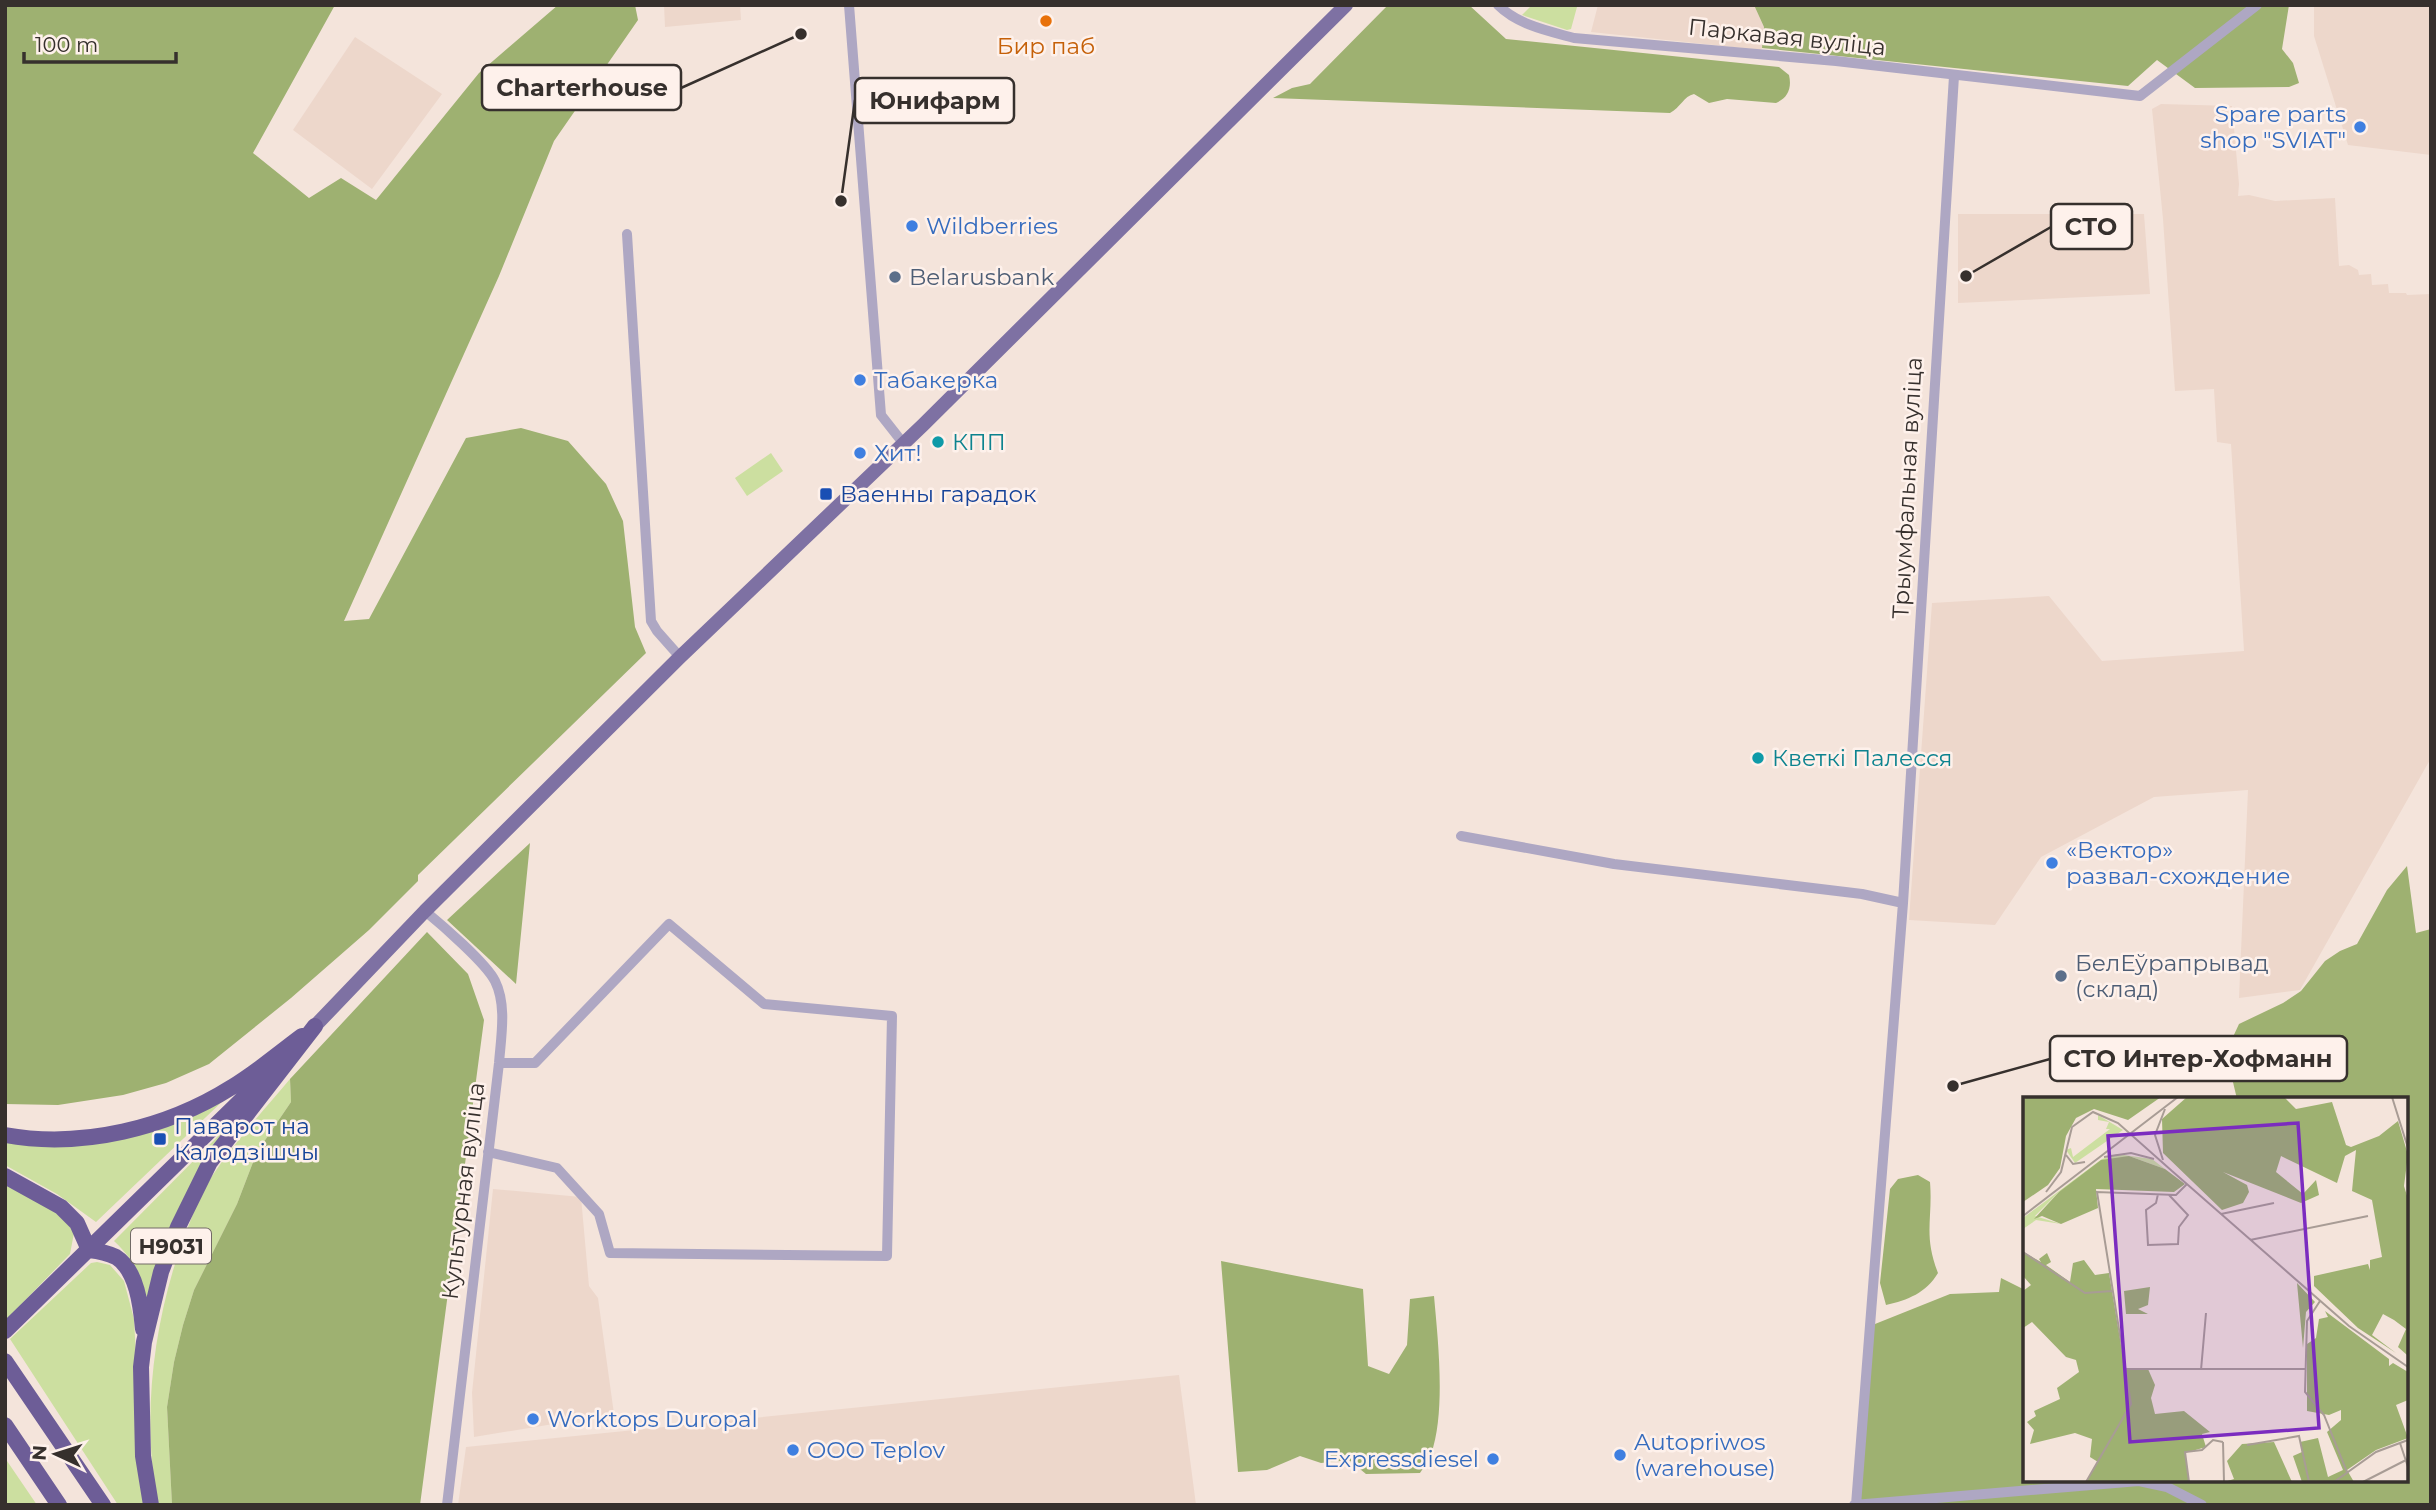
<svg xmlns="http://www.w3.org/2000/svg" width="2436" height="1510" font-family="Montserrat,sans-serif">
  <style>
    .built { fill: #edd7cb }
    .green { fill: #ccdfa0 }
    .forest { fill: #9eb171 }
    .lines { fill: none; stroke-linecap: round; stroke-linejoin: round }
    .minor { stroke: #aea7c3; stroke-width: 10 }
    .major { stroke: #7e71a3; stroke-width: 14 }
    .highway { stroke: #6d5d97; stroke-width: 16 }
    .food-dot { fill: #e8710a; stroke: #fef1eb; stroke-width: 2.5 }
    .shop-dot { fill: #3f7fe0; stroke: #fef1eb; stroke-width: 2.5 }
    .service-dot { fill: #5c6f8a; stroke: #fef1eb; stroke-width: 2.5 }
    .culture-dot { fill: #0f9aa8; stroke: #fef1eb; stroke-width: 2.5 }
    .transit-dot { fill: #1a4fb4; stroke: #fef1eb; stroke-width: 2.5 }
    .labels { text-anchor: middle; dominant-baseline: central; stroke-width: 5; stroke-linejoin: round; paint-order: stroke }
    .shield { fill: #fef1eb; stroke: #726a66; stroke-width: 2 }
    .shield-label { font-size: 21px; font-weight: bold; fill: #36302d }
    .street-label { font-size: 23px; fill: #36302d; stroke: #fef1eb }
    .food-label { font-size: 23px; fill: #c56008; stroke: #fef1eb }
    .shop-label { font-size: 23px; fill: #366cbe; stroke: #fef1eb; text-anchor: start }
    .service-label { font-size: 23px; fill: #4e5e75; stroke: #fef1eb; text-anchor: start }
    .culture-label { font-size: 23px; fill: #0d838f; stroke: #fef1eb; text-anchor: start }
    .transit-label { font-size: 23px; fill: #164399; stroke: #fef1eb; text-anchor: start }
    .inset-road { fill: none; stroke: #a89c95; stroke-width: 2 }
    .view { fill: #7b2cbf; fill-opacity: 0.15; stroke: #7b2cbf; stroke-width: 3.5 }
    .inset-edge { fill: none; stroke: #36302d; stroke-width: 3.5 }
    .leader { fill: none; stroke: #36302d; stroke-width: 2.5 }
    .callout-dot { fill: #36302d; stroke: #fef1eb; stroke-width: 2.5 }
    .callout { fill: #fef1eb; stroke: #36302d; stroke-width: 2.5 }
    .callout-label { font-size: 24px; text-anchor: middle; font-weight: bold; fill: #36302d }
  </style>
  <rect width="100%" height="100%" fill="#f4e4db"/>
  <path class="built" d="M 664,5 L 740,5 L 741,20 L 665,27 Z
    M 1598,5 L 1754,5 L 1764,27 L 1762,48 L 1761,50 L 1591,32 Z
    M 2314,5 L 2431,5 L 2431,155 L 2348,145 L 2314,36 Z
    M 355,37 L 442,94 L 372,189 L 293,130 Z
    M 2161,104 L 2232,106 L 2239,184 L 2238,196 L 2249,195 L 2275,201 L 2335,198 L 2339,266 L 2349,265 L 2358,270 L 2359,275 L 2371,274 L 2372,285 L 2388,284 L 2389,293 L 2406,293 L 2407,295 L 2431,294 L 2431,758 L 2300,990 L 2239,998 L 2248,790 L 2154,797 L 2041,857 L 1995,925 L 1909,920 L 1932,603 L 2049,596 L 2102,661 L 2244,651 L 2231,444 L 2217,442 L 2214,389 L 2175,391 L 2163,219 L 2152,109 Z
    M 1958,214 L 2144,214 L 2150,294 L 1958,303 Z
    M 493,1189 L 581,1197 L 589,1286 L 598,1298 L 614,1414 L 474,1437 L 472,1393 Z
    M 1179,1375 L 1196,1505 L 458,1505 L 466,1447 Z"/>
  <path class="green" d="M 1532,5 L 1577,7 L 1571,29 L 1567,30 L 1522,15 Z
    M 771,453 L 783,471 L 747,496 L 735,478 Z
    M 290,1079 L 291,1102 L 257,1152 L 237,1204 L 194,1290 L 183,1325 L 174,1362 L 167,1407 L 172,1505 L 158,1505 C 140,1413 155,1308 190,1222 C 195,1208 201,1191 210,1179 C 233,1144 263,1111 290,1079 Z
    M 228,1096 L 96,1222 L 57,1194 L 5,1165 L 5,1139 L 49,1144 Z
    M 230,1124 L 146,1307 C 140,1275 138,1264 114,1241 Z
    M 5,1183 L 66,1217 L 74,1233 L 70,1254 L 5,1321 Z
    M 97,1262 L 110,1265 L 124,1281 L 134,1319 L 144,1505 L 118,1505 L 10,1339 L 91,1263 Z
    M 5,1458 L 37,1505 L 5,1505 Z"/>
  <path class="forest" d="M 5,5 L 335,5 L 253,153 L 309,198 L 341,178 L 376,200 L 479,73 L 558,5 L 635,5 L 638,20 L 554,141 L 499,276 L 344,621 L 369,619 L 466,438 L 521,428 L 568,441 L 606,484 L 623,521 L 635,627 L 646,653 L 418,875 L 418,881 L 369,930 L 291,998 L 209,1064 L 166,1083 L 123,1095 L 58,1105 L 5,1104 Z
    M 1388,5 L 1469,5 L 1506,39 L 1779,67 L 1789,75 C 1792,88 1788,98 1776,103 L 1727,99 L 1709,103 L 1694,94 C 1684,96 1680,108 1670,113 L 1273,98 L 1292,88 L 1310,84 Z
    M 1754,5 L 2289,5 L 2282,49 L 2293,63 L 2299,83 L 2289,87 L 2195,88 L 2157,60 L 2128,86 L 1762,48 L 1764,27 Z
    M 530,843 L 516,984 L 447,920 Z
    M 2407,866 L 2416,933 L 2431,929 L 2431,1505 L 1854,1505 L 1870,1326 L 1950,1294 L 1999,1292 L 2001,1278 L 2025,1290 L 2025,1480 L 2406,1480 L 2406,1099 L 2237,1099 L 2232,1078 L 2220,1065 L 2239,1024 L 2283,1003 L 2301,991 L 2325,961 L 2340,951 L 2357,944 L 2387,890 Z
    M 427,932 L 468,974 L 484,1020 L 420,1505 L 172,1505 L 167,1407 L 174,1362 L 183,1325 L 194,1290 L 237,1204 L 257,1152 L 291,1102 L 290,1079 Z
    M 1918,1175 L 1930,1182 C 1933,1219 1923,1235 1938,1273 C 1926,1293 1908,1300 1886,1305 L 1880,1283 L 1890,1189 L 1898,1179 Z
    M 1221,1261 L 1363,1289 L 1368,1366 L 1389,1374 L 1407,1345 L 1410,1299 L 1434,1296 C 1438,1340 1446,1412 1431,1454 C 1429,1460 1424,1467 1420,1473 L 1366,1474 L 1349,1460 L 1321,1463 L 1300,1456 L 1267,1470 L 1238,1472 Z"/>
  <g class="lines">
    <path class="minor" d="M 849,5 L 881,415 L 903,443
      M 1498,5 C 1518,25 1548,31 1574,38 L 1836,61 L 2140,96 L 2257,5
      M 627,234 L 651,621 L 657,631 L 680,657
      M 1461,836 L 1614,864 L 1862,894 L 1903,903
      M 425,911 C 442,925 486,963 495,981 C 507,1005 501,1037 499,1063 L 447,1505
      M 488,1152 L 557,1168 L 599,1214 L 610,1253 L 887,1256 L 892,1016 L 764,1004 L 669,924 L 535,1063 L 499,1063
      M 1854,1505 L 2139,1481 L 2167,1487 L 2202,1505
      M 1856,1505 L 1903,903 L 1954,76"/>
    <path class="major" d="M 315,1026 L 425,911 L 680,657 L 923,425 L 1346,5"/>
    <path class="highway" d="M 5,1135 C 82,1149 167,1128 232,1087 C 257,1072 279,1053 302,1036
      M 5,1176 L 61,1207 L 77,1223 L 89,1250 C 98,1251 108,1253 116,1257 C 137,1270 141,1307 143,1329
      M 5,1331 L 274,1068
      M 5,1361 L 103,1505
      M 5,1425 L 59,1505
      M 151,1505 L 143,1456 L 141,1367 L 144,1342 L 161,1272 L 178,1227 L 210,1162 L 315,1026"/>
  </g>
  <circle class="food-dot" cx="1046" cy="21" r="7"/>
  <g class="shop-dot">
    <circle cx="2360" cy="127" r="7"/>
    <circle cx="912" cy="226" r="7"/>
    <circle cx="860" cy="380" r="7"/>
    <circle cx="860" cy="453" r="7"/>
    <circle cx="2052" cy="863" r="7"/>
    <circle cx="533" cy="1419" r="7"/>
    <circle cx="793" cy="1450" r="7"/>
    <circle cx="1620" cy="1455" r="7"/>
    <circle cx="1493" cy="1459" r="7"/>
  </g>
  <g class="service-dot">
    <circle cx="895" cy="277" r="7"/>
    <circle cx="2061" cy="976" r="7"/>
  </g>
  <g class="culture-dot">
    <circle cx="938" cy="442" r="7"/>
    <circle cx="1758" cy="758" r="7"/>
  </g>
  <g class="transit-dot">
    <rect x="819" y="487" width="14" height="14" rx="3.5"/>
    <rect x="153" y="1132" width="14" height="14" rx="3.5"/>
  </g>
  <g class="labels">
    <rect class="shield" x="131" y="1228.5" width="80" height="35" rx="5"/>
    <g class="shield-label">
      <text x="171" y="1246">Н9031</text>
    </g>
    <g class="street-label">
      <text transform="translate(1787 37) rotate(6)">Паркавая вуліца</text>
      <text transform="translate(1907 488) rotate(-87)">Трыумфальная вуліца</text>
      <text transform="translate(463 1191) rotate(-83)">Культурная вуліца</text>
    </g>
    <g class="food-label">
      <text x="1046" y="46">Бир паб</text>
    </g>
    <g class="shop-label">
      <text x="2346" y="114" text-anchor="end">Spare parts<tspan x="2346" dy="26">shop "SVIAT"</tspan></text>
      <text x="926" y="226">Wildberries</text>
      <text x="874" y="380">Табакерка</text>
      <text x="874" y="453">Хит!</text>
      <text x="2066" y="850">«Вектор»<tspan x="2066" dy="26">развал-схождение</tspan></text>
      <text x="547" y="1419">Worktops Duropal</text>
      <text x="1634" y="1442">Autopriwos<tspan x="1634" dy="26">(warehouse)</tspan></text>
      <text x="807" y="1450">OOO Teplov</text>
      <text x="1479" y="1459" text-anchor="end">Expressdiesel</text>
    </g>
    <g class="service-label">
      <text x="909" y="277">Belarusbank</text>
      <text x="2075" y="963">БелЕўрапрывад<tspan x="2075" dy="26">(склад)</tspan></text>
    </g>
    <g class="culture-label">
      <text x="952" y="442">КПП</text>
      <text x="1772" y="758">Кветкі Палесся</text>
    </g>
    <g class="transit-label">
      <text x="840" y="494">Ваенны гарадок</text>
      <text x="174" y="1126">Паварот на<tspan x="174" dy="26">Калодзішчы</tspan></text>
    </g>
  </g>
  <g transform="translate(2023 1097)">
    <rect width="385" height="385" fill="#f4e4db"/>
    <path d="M 75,18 L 100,33 L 52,66 L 43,53 L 48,51 L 50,60 L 87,32 L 83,32 L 86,25 L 75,23 ZM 94,57 L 129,62 L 142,72 L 106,59 L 36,95 L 12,119 L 38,127 L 13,123 L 0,132 L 0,121 L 79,62 Z" fill="#ccdfa0"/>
    <path d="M 4,0 L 138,0 L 105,23 L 71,12 L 53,21 L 43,39 L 37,71 L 25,88 L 0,105 L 0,3 ZM 164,0 L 261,0 L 273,12 L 309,5 L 323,48 L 328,50 L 356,39 L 375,24 L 385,58 L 381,89 L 385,102 L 384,258 L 375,250 L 383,232 L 371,223 L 360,217 L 349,238 L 373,256 L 335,231 L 291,189 L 291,179 L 345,167 L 347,173 L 347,163 L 359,160 L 349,103 L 329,94 L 333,53 L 322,59 L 314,86 L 258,59 L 253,75 L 280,97 L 293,83 L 296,98 L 278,106 L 200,75 L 224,88 L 226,95 L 220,106 L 199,113 L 140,56 L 139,22 ZM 106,59 L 142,72 L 162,87 L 151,95 L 73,92 L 75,111 L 38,127 L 19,119 L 11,122 L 36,95 L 78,63 ZM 0,155 L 18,165 L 16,162 L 24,156 L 28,165 L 23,168 L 47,185 L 50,166 L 61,163 L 72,178 L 86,176 L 102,272 L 125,272 L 132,288 L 128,301 L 132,317 L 161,314 L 187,335 L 179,337 L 183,350 L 162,356 L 166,385 L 63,385 L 75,365 L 67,360 L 69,342 L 52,336 L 7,347 L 11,333 L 4,325 L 13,319 L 11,314 L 37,302 L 34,291 L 56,275 L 53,263 L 43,260 L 9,225 L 0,231 L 0,194 L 8,188 L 0,179 ZM 274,186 L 292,205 L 283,215 L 280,251 ZM 127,190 L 125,208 L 115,212 L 125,217 L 103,217 L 101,194 ZM 302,214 L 366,262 L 366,269 L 370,266 L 385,275 L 385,303 L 373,308 L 385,341 L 353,353 L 324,373 L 331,385 L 279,385 L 270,359 L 279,355 L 277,345 L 295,341 L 305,380 L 320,373 L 304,335 L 318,323 L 318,313 L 306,318 L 284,314 L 284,247 L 293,241 L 296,222 L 305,220 ZM 251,345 L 269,385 L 201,385 L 211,382 L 204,364 L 219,347 Z" fill="#9eb171"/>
    <path class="inset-road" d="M 369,0 L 385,51M 43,58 L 50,67 L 62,65M 81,60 L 108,56 L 131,62M 140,63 L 132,38 L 142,12M 149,74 L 326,229 L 385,270M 23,95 L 38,75 L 49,30 L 70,15 L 95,26 L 149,74M 135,97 L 133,106 L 123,113 L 125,148 L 155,147 L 156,130 L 165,118 L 146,98M 198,117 L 251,106M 0,119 L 155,0M 227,143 L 345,119M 0,155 L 62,196 L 89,194M 297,204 L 284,224 L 282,295 L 301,318 L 324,375M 103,272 L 283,272M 178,273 L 183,216M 200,345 L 201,385M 377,346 L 385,370M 224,348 L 276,339 L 286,385M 63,385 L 108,307 L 74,95 L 153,98 L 164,87M 166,385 L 162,355 L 179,353 L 190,343 L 200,345M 311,385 L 353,355 L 385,343M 340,385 L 385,362"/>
    <path class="view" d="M 275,26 L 296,331 L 107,345 L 85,39 Z"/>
    <rect width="385" height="385" class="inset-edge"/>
  </g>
  <path class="leader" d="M801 34L681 88M841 201L855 100M1966 276L2051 227M1953 1086L2050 1059"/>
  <g class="callout-dot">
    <circle cx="801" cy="34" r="7"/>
    <circle cx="841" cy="201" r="7"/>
    <circle cx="1966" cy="276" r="7"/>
    <circle cx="1953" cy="1086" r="7"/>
  </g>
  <g class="callout">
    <rect x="482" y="65" width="199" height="45" rx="7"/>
    <rect x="855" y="78" width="159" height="45" rx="7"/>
    <rect x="2051" y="204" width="81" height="45" rx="7"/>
    <rect x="2050" y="1036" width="297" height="45" rx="7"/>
  </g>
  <g class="callout-label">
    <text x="582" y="96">Charterhouse</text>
    <text x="935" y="109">Юнифарм</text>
    <text x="2091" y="235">СТО</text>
    <text x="2198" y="1067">СТО Интер-Хофманн</text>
  </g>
  <rect width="2436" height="1510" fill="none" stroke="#36302d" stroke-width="14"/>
  <g transform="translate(56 1454) rotate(274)" stroke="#fef1eb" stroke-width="5" paint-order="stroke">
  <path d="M0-5L12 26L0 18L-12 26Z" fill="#36302d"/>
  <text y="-10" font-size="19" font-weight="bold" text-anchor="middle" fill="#36302d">N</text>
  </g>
  <path d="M24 52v10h152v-10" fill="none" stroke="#36302d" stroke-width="3.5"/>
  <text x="35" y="52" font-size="21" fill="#36302d" stroke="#fef1eb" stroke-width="5" paint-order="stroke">100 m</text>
</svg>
